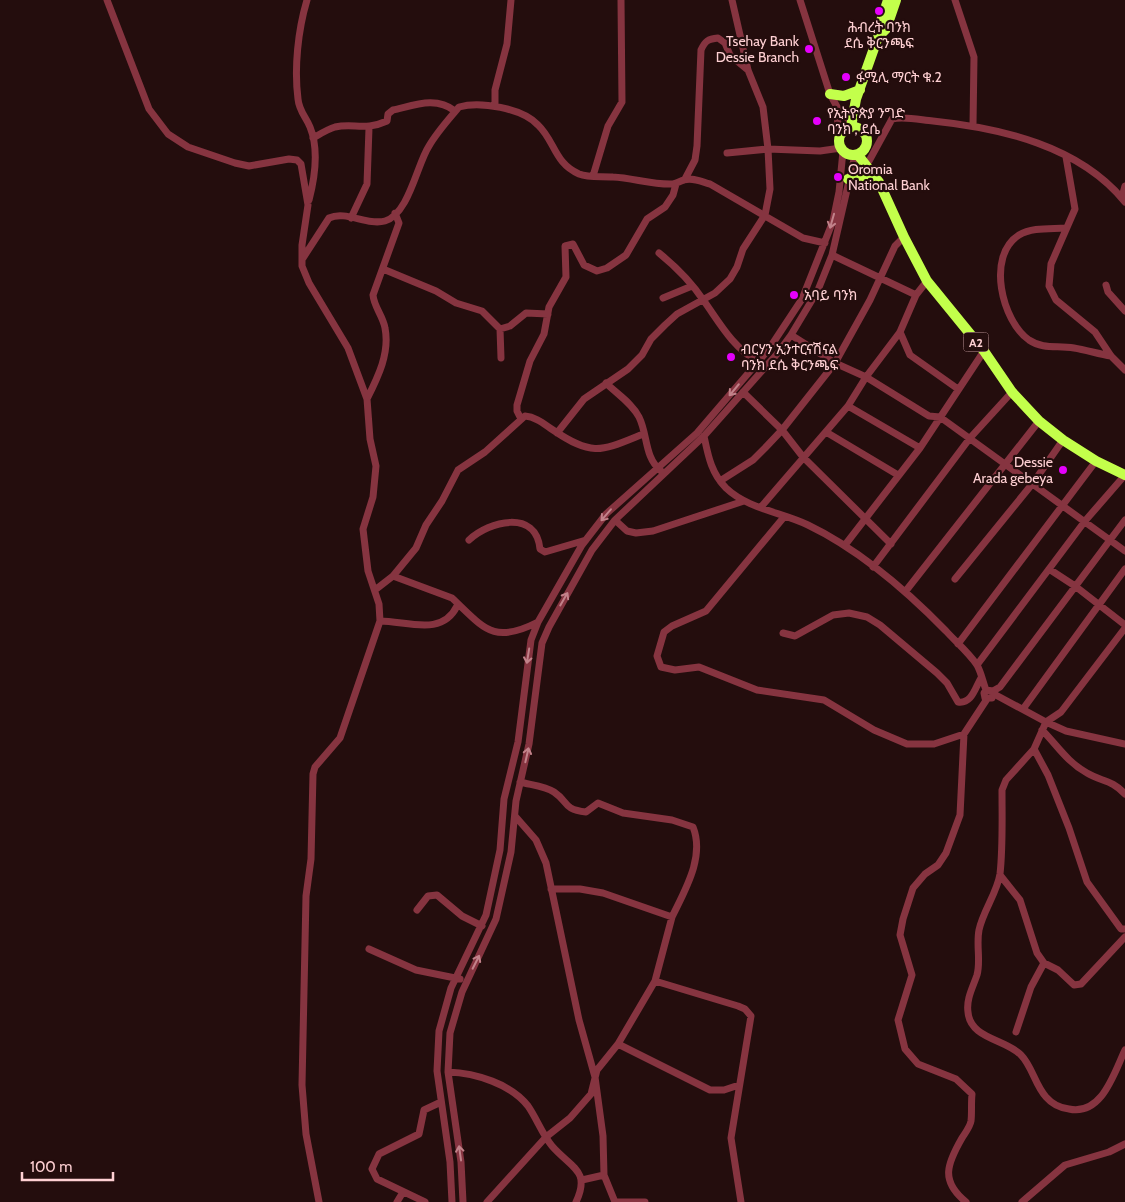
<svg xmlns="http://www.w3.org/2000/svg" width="1125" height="1202" font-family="Cabin,'Noto Sans Ethiopic',sans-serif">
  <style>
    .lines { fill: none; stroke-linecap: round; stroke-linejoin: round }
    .minor { stroke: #863440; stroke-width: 7 }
    .highway { stroke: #c3ff4b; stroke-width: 10 }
    .oneway { stroke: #c2828a }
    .poi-dot { fill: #e500fb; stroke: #240d0d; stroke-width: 2 }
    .labels { text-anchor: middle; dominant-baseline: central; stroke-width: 4.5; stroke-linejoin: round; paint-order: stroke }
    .shield { fill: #240d0d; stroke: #bd9698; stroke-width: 1 }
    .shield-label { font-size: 12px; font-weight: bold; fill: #ffd0d3 }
    .poi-label { font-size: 14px; fill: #ffd0d3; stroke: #240d0d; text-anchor: start }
  </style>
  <rect width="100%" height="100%" fill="#240d0d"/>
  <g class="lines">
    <path class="minor" d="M 107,0 L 149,109 L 168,134 L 188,147 L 235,163 L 249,166 L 289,159 L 297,160 L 301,164 L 308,205 L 302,245 L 302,266 L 309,283 L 348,348 L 367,399 L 370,439 L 376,466 L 373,497 L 363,529 L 368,571 L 379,604 L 380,621 L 340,738 L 315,767 L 313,774 L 311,859 L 306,896 L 302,1085 L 306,1134 L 319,1202
      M 307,0 C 298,30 294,68 298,99 C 299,111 306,117 310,127 C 319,149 315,177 309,200
      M 800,0 L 830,94 L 848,127
      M 955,0 L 974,57 L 973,125
      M 495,106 L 495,90 L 507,44 L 511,0
      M 836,111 L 840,136
      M 313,138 C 320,134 328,129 335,127 C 354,123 365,131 387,121 L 388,114 L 393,110 C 415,105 436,96 455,111
      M 727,153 L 768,149 L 763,107 L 748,70 L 732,0
      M 1066,157 L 1075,209 L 1051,264 L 1049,286 L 1056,300 L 1095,332 L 1111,356 L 1125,370
      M 869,161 L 892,119 C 904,116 921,120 933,121 C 1001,128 1080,146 1125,202
      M 593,176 L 608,126 L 622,102 L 621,0
      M 685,179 L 695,160 L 697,146 L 701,50 C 705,41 708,39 718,38 L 725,43 L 730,55 L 748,70
      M 1122,197 L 1125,186
      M 351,218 L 367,184 L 369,128
      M 1065,228 C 1051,229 1032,227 1019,235 C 986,256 1002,321 1029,340 C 1044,350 1057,345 1074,348 C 1086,350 1099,354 1111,356
      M 659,253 C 675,266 692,283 704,301 C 721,325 732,346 758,362
      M 832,255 L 916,295
      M 303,258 L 329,218 C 346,210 367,226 385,221 C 409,214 417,164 429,146 C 437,132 449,119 459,107 C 480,101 522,108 538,125 C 555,141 554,163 579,174 C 589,178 601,176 613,177 C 633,178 653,185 673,184 C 678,183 680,181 684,180 C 693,177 702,182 710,184 L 803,238 L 825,243
      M 383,269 L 436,291 L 456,303 L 482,311 L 500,329 L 510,326 L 526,313 L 548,314
      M 1106,285 L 1108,292 L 1125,311
      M 663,298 L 692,286
      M 500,329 L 501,358
      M 900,332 L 910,355 L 958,389
      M 791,335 L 835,363 L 866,377 L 929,416 L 940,417 L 1125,551
      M 606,383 C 617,394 632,403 639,417 C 648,435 644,457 661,471
      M 743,392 L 782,430 L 803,457 L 891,544
      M 367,399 C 378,377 390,353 385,328 C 383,316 374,307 373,295 L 399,223 L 395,213
      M 848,406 L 920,448
      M 521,419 L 517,411 L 517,405 L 530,361 L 544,334 L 549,307 L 566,277 L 565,246 L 573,244 L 584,265 L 597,271 L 607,268 L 626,255 L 647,219 L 665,207 L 673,195 L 676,184
      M 826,432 L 898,475
      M 557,433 L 584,399 L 628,369 L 642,355 L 651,339 L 665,325 L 677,314 L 715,293 L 730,279 L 737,267 L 743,249 L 765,215 L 770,189 L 768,149 L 820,151 L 841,148
      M 704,436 C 708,455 711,473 726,488 C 748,509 781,512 808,525 C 860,550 906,590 946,631 C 956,642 969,653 977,665 C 981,672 983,682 986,690
      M 720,481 L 753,460 L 765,448 L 782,430 L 835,363 L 870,300 L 895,246 L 904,237
      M 761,507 L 848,406 L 866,377 L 900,332 L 916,295 L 927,281
      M 784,517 L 706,611 L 672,626 L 664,632 L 657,656 L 661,667 L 675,670 L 699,667 L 757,690 L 824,700 L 874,730 L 907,744 L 934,744 L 964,734
      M 615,520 L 627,531 L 636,533 L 653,531 L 744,501
      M 469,540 C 489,521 536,509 540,549 L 545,552 L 586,540
      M 845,545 L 920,448 L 984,351
      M 873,567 L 970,438 L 1012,392
      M 1049,569 L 1075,586 L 1125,625
      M 393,576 L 452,598 C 484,628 493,645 538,622
      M 955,579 L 1033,483 L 1063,440
      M 375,590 L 393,576 L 416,548 L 426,525 L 442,501 L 458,470 L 485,452 L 525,416 C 536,417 544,424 553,430 C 593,457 601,451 643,434
      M 905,592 L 1039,421
      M 380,621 C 407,621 442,637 457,606
      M 1125,628 L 1061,712 L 1046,722 L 1034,749 L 1048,775 L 1069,828 L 1087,882 L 1121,929 L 1125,929
      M 783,633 L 795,636 L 833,615 L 849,613 L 867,617 L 880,625 L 937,673 L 947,683 L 958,702 C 972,704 975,688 981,678
      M 958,644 L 1096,461
      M 977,665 L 1085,521 L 1125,475
      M 993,691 L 992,698 L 985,698 L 984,693 L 986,690 L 993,691 L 1000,687 L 1125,520
      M 994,694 L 1046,722 L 1066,731 L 1125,744
      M 1023,709 L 1125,569
      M 1042,730 C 1057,745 1067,762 1087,773 C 1102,782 1111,779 1125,794
      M 1034,749 L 1006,780 L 1002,790 C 1002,818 1003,847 1000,874 C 997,893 983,911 979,930 C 976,945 981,961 977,975 C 973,987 966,999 968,1012 C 970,1039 1006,1039 1021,1055 C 1032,1066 1035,1085 1046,1097 C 1052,1104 1060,1108 1069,1109 C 1102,1116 1114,1073 1125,1050
      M 520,782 C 531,785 545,786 554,792 C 569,802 562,809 586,812 L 598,803 L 623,813 L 672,820 L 693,827 C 705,857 685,890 672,917
      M 515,816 L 536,840 L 546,863 L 579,1020 L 595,1077 L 603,1136 L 604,1175 L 615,1202
      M 1000,875 L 1020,900 L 1037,953 L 1044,963 L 1058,970 L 1074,985 L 1081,984 L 1125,937
      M 417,910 L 428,896 L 437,895 L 462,916 L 482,926
      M 369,949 L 416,970 L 460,979
      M 655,981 L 738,1006 L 745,1009 L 751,1016 L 731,1138 L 741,1202
      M 1016,1032 L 1031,987 L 1044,963
      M 618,1044 L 710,1090 L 724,1090 L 739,1085
      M 448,1072 C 476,1073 511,1084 528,1106 C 537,1119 542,1134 552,1146 C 571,1168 591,1170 576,1202
      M 582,1180 L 604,1175
      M 397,1202 L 403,1192
      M 425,1202 L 377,1179 L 372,1169 L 379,1154 L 419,1134 L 424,1110 L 441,1102
      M 452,1202 L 450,1162 L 437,1071 L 439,1031 L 451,988 L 486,915 L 500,850 L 504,799 L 518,742 L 531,640 L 538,622 L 582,545 L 606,514 L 697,433 L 769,349 L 802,299 L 833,221 L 839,192 L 843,151
      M 463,1202 L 461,1162 L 448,1072 L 450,1033 L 462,992 L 496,919 L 511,852 L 516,801 L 529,744 L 542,643 L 549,627 L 592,550 L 615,520 L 704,436 L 777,354 L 791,335 L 818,290 L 832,255 L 855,155
      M 487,1202 L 546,1137 L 570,1118 L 591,1094 L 597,1070 L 618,1044 L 655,981 L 672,917 L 603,893 L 580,889 L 551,889
      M 615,1202 L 645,1202
      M 966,1202 C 940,1181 947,1164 962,1138 C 965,1133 970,1127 971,1121 C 972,1113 971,1103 972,1094 L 956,1079 L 918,1064 L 905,1049 L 898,1020 L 912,975 L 900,935 L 903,919 L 913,888 L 925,874 L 938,865 L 946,853 L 960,815 L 964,734 L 987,699
      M 1022,1202 L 1065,1165 L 1109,1152 L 1125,1144"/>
    <path class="highway" d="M 878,37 L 886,29 L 896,0
      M 830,94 L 844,96 L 860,90
      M839 141a14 14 0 1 1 28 0a14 14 0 1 1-28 0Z
      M 851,127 L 856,99 L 878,37 L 879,27 L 888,0
      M 858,155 L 879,182 L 904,237 L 927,281 L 984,351 L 1012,392 L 1039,421 L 1063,440 L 1096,461 L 1125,475
      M 848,179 L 876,177"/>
  </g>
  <defs><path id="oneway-shaft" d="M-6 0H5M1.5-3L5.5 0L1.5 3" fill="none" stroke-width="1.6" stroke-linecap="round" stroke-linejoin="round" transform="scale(1.25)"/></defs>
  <g class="oneway">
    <use href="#oneway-shaft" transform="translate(832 221) rotate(106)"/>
    <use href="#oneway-shaft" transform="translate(734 390) rotate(130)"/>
    <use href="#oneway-shaft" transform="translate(606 515) rotate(131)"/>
    <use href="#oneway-shaft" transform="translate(564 599) rotate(-60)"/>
    <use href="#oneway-shaft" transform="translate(528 656) rotate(99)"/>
    <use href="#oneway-shaft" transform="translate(527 755) rotate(-77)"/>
    <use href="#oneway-shaft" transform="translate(476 962) rotate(-63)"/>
    <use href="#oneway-shaft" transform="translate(460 1153) rotate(-98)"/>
  </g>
  <g class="poi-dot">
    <circle cx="879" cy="11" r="5"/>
    <circle cx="809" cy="49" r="5"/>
    <circle cx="846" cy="77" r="5"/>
    <circle cx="817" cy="121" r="5"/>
    <circle cx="838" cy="177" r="5"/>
    <circle cx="794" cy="295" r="5"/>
    <circle cx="731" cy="357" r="5"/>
    <circle cx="1063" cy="470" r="5"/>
  </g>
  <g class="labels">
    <rect class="shield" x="963.5" y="332.5" width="25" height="19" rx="4"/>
    <g class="shield-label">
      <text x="976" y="342">A2</text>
    </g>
    <g class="poi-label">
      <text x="879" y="27" text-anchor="middle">ሕብረት ባንክ<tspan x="879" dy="16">ደሴ ቅርንጫፍ</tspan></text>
      <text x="799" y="41" text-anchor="end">Tsehay Bank<tspan x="799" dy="16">Dessie Branch</tspan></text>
      <text x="856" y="77">ፋሚሊ ማርት ቁ.2</text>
      <text x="827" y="113">የኢትዮጵያ ንግድ<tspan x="827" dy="16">ባንክ , ደሴ</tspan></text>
      <text x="848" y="169">Oromia<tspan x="848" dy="16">National Bank</tspan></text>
      <text x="804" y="295">አባይ ባንክ</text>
      <text x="741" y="349">ብርሃን ኢንተርናሽናል<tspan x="741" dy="16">ባንክ ደሴ ቅርንጫፍ</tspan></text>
      <text x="1053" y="462" text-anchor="end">Dessie<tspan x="1053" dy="16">Arada gebeya</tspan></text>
    </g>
  </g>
  <path d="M22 1172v8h91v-8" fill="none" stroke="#ffd0d3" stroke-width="2.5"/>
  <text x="30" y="1172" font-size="15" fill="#ffd0d3" stroke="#240d0d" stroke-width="4" paint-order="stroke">100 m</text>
</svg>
